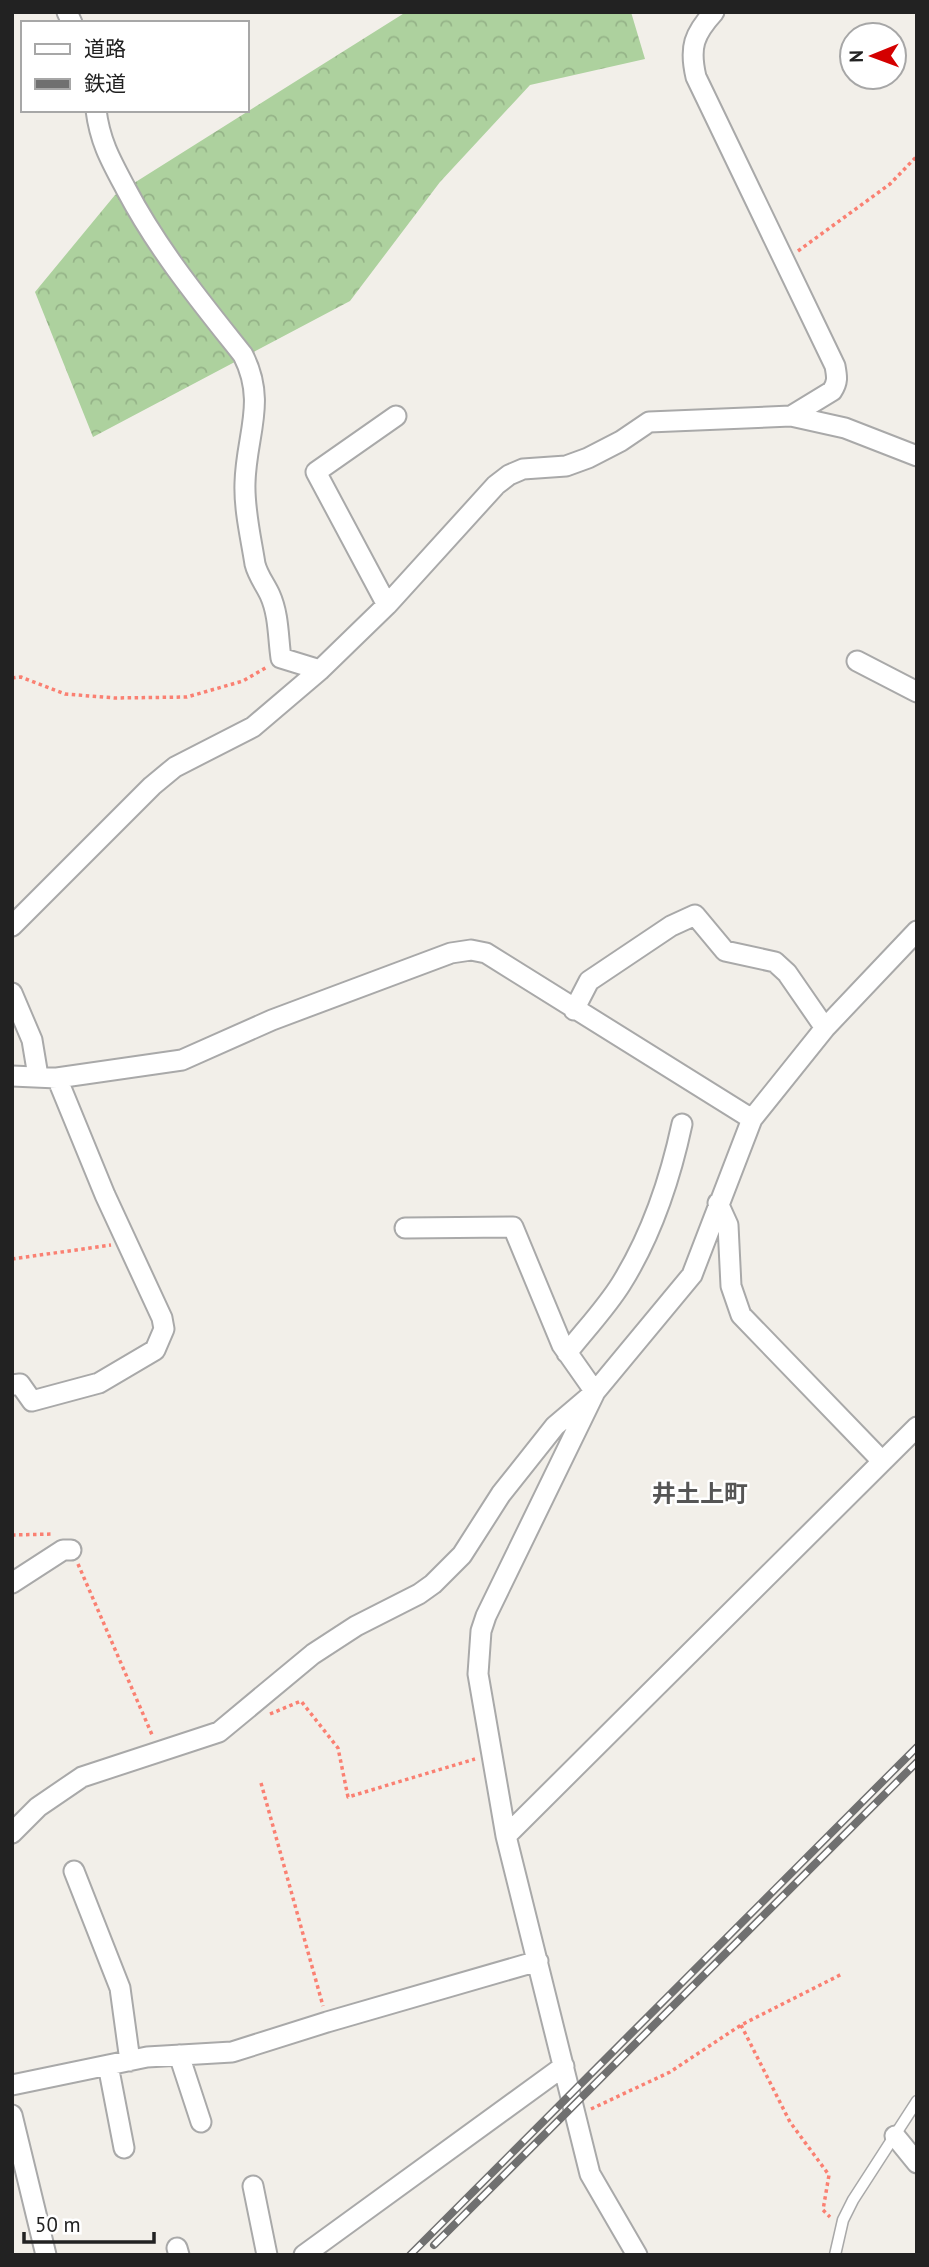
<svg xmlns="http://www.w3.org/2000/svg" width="929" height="2267" font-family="'PT Sans','Noto Sans JP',sans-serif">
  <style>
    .forest { fill: url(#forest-crowns) }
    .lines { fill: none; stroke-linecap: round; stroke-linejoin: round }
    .service-casing { stroke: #a9a9a9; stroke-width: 13 }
    .minor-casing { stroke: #a9a9a9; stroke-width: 23 }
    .path { stroke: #fa8072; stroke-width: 3.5; stroke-dasharray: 3.5 3.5; stroke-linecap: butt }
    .service { stroke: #fff; stroke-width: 10 }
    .minor { stroke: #fff; stroke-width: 19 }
    .rail-casing { stroke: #707070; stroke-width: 8 }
    .rail { stroke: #fff; stroke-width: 5; stroke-dasharray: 16; stroke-linecap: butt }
    .labels { text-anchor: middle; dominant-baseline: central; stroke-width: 5; stroke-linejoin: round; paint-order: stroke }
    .quarter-label { font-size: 24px; font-weight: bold; fill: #555; stroke: #fff }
  </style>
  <defs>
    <pattern id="forest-crowns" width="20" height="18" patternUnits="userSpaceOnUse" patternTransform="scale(1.75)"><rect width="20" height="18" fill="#add19e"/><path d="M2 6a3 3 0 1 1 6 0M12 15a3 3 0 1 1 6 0" fill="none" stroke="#95b388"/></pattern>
  </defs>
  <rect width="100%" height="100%" fill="#f2efe9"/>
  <path class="forest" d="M 406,12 L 631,12 L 645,59 L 530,85 L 440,182 L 350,301 L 93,437 L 35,292 L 115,195 Z"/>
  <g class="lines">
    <g class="service-casing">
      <path id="service" d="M 835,2255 L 843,2220 L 853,2200 L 917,2101"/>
    </g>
    <g class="minor-casing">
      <path id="minor" d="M 67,12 L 72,23
        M 714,12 C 694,34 689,47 696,77 L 835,366 C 837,377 838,382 832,391 L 791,416
        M 96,110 C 100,142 111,161 126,189 C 158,250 201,302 243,355 C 267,402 246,435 245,483 C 244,510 251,538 255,564 C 258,576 265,584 270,595 C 279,615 278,638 281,658 L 320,670
        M 387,605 L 316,472 L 396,416
        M 857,661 L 917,692
        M 12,926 L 152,786 L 175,767 L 253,727 L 320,670 L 387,605 L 496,485 L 509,475 L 523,469 L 566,466 L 588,458 L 621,441 L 649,422 L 791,416 L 845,428 L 917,456
        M 12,993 L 32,1040 L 38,1076
        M 574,1010 L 589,981 L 671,926 L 695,915 L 725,951 L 775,962 L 787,973 L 825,1028
        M 12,1076 L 57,1078 L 182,1060 L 272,1020 L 451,953 L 471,950 L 486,953 L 752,1119
        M 718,1203 L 728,1225 L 731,1286 L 741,1315 L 882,1461
        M 567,1353 C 585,1330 606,1308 621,1284 C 651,1236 670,1180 682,1124
        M 12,1385 L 20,1384 L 32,1401 L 99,1383 L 155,1350 L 164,1329 L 162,1318 L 105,1195 L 57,1078
        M 12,1583 L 63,1550 L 71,1550
        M 12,1833 L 38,1807 L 82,1777 L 219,1732 L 313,1654 L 356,1626 L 419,1594 L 433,1584 L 462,1555 L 501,1494 L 555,1426 L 595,1392 L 562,1345 L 513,1227 L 405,1228
        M 506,1836 L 917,1427
        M 74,1871 L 120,1988 L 130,2061
        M 179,2055 L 201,2122
        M 108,2065 L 124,2148
        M 12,2085 L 147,2057 L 232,2052 L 327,2022 L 538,1961
        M 12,2115 L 46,2255
        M 895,2136 L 917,2163
        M 253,2186 L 267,2255
        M 177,2248 L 179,2255
        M 304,2255 L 564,2066
        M 637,2255 L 590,2174 L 506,1836 L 478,1674 L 481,1631 L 486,1616 L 595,1392 L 692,1275 L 752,1119 L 825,1028 L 917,931"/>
    </g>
    <path class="path" d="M 798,251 L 890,184 L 917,156
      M 12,678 L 21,677 L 65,694 L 115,698 L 187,697 L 243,681 L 267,667
      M 12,1259 L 111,1245
      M 12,1535 L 54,1534
      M 78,1564 L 153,1737
      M 270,1714 L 301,1701 L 338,1748 L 348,1797 L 475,1759
      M 261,1783 L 323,2006
      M 741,2025 L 790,2122 L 829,2175 L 823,2210 L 830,2217
      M 591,2109 L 670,2072 L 741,2025 L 842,1974"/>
    <use href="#service" class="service"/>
    <use href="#minor" class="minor"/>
    <g class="rail-casing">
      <path id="rail" d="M 434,2245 L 917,1762
        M 410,2255 L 917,1747"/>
    </g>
    <use href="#rail" class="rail"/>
  </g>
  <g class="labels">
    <g class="quarter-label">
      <text x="700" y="1493">井土上町</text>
    </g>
  </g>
  <rect width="929" height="2267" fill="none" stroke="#222222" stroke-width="28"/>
  <rect x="21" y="21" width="228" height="91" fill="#ffffff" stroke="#a7a7a7" stroke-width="2"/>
  <rect x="35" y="44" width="35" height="10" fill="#ffffff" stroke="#a7a7a7" stroke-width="2"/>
  <text x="84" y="56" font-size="21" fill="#222222">道路</text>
  <rect x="35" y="79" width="35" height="10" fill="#707070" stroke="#a7a7a7" stroke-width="2"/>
  <text x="84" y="91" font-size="21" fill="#222222">鉄道</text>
  <g transform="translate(873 56) rotate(269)"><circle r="33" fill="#ffffff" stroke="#a7a7a7" stroke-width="2"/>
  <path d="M0-5L12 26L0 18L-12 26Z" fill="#d40000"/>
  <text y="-10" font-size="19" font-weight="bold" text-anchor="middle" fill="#222222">N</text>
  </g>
  <path d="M24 2232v10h130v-10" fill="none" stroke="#222222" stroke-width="3.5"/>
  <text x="35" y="2232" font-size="21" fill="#222222" stroke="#ffffff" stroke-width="5" paint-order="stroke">50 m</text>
</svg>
